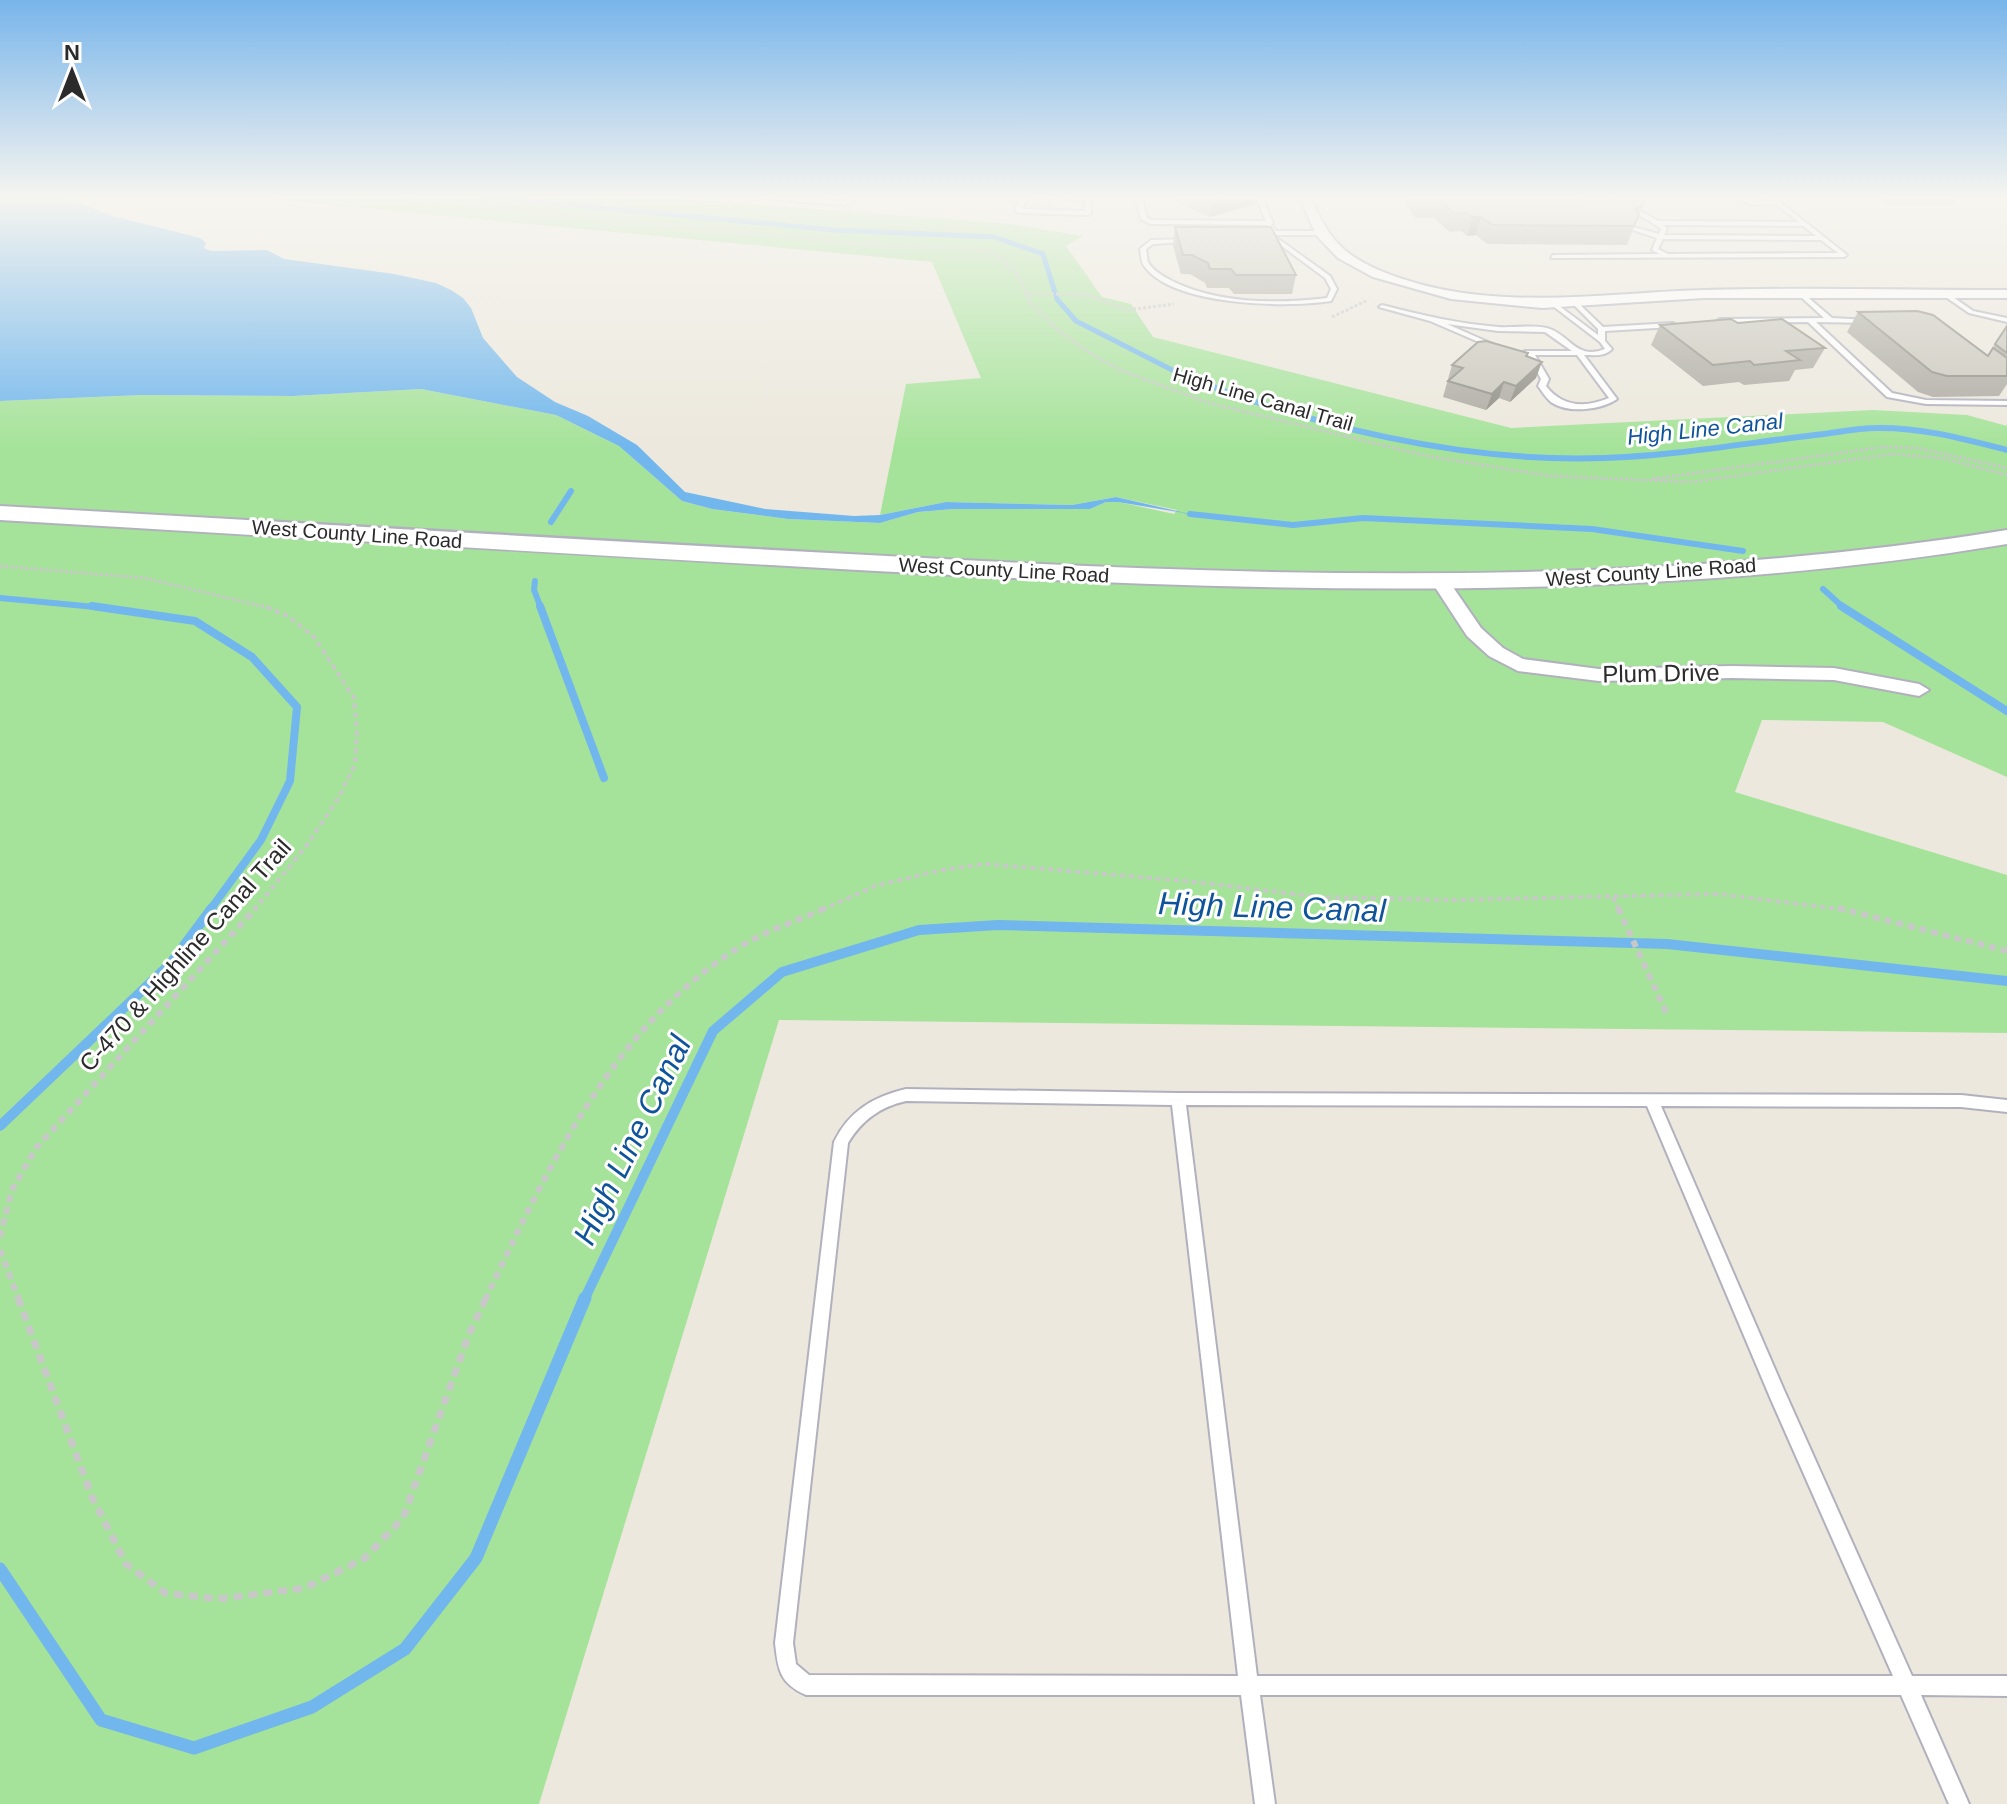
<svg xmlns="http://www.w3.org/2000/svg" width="2007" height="1804" font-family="Arial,sans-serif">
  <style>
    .green { fill: #a6e39a }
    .water { fill: #71b7ed }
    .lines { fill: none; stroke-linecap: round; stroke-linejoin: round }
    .stream-far4 { stroke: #71b7ed; stroke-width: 5 }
    .stream-far3 { stroke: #71b7ed; stroke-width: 6 }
    .stream-far2 { stroke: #71b7ed; stroke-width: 8 }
    .stream-far1 { stroke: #71b7ed; stroke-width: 10 }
    .stream { stroke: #71b7ed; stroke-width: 13 }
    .lane-casing { stroke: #b1b1be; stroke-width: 4 }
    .street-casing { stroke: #b1b1be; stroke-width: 4 }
    .secondary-casing { stroke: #b1b1be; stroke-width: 4 }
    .path-far3 { stroke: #c8c8c8; stroke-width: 3; stroke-dasharray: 3 2; stroke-linecap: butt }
    .path-far2 { stroke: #c8c8c8; stroke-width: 4; stroke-dasharray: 5 4; stroke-linecap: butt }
    .path-far1 { stroke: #c8c8c8; stroke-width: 6; stroke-dasharray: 7 5; stroke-linecap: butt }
    .path { stroke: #c8c8c8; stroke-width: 7; stroke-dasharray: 9 6; stroke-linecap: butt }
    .lane { fill: #fff; fill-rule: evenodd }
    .street { fill: #fff; fill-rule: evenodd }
    .secondary { fill: #fff; fill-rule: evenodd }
    .wall { fill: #acaaa1 }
    .shaded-wall { fill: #8c8b83 }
    .building { fill: #c8c6bb; stroke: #8c8b83; stroke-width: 2 }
    .labels { text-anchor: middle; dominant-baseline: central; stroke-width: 6; stroke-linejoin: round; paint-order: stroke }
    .far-street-label { font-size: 20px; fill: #2b2b2b; stroke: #fff }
    .far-water-label { font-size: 22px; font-style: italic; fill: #0f539b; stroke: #fff }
    .street-label { font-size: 24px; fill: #2b2b2b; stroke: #fff }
    .near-water-label { font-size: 32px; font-style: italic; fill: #0f539b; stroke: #fff }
  </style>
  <rect width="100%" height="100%" fill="#ece8dd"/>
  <path class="green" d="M 224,195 L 633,195 L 1011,224 L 1083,236 L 1066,246 L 1102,297 L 1131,304 L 1153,337 L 1511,428 L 1873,410 L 1967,415 L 2007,426 L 2007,777 L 1883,722 L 1762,720 L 1735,792 L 2007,875 L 2007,1033 L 779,1020 L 539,1804 L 0,1804 L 0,401 L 142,395 L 293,396 L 421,389 L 556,415 L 619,446 L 682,501 L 712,509 L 788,519 L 880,523 L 918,512 L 953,509 L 1090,509 L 1106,502 L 1119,502 L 1174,514 L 1177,510 L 1116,497 L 1072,505 L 946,502 L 880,515 L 906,384 L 981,378 L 932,262 Z"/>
  <path class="water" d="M 0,195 L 58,195 L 113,216 L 200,238 L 206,243 L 204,248 L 211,251 L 267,250 L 284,259 L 394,274 L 436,283 L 451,290 L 463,298 L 471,308 L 483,338 L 517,377 L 555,402 L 588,416 L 637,445 L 685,492 L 765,509 L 854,516 L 880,515 L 946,502 L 1072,505 L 1116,497 L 1190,514 L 1118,502 L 1106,502 L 1090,509 L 953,509 L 918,512 L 880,523 L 788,519 L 712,509 L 682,501 L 619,446 L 556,415 L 421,389 L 293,396 L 142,395 L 0,401 Z"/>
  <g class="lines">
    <path class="stream-far4" d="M 469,195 L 834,230 L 994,237 L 1043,254 L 1057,299 L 1076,321 L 1184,376"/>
    <path class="stream-far3" d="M 1179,374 C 1311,426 1461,463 1604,458 C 1674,456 1746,443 1815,435 C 1835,433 1856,428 1876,428 C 1921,427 1964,439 2007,450
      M 1190,514 L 1293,525 L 1363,518 L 1592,529 L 1743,551
      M 551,522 L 571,491
      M 535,581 L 534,590 L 541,608
      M 1823,589 L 1844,608
      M 0,598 L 106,608"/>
    <path class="stream-far2" d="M 92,606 L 195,621 L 252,657 L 297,707 L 290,781 L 261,840 L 210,910
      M 540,606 L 604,778
      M 1841,606 L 2007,711"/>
    <path class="stream-far1" d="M 0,1126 L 171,963 L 212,908
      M 584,1300 L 713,1031 L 782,972 L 919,930 L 998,925 L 1667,944 L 2007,981"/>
    <path class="stream" d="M 0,1569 L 101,1720 L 194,1748 L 312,1707 L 405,1649 L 476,1558 L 585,1298"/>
    <g class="lane-casing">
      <path id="lane" d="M 754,195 L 845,201 L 855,195 L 862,195 L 846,205 L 756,198 Z
        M 1017,195 L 1088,196 L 1091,198 L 1091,213 L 1088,215 L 1018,213 L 1015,211 L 1021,197 ZM 1027,197 L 1085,200 L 1085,211 L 1022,209 Z
        M 1135,195 L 1141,195 L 1147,218 L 1151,220 L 1266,221 L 1255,195 L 1261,195 L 1273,223 L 1271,224 L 1276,231 L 1322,231 L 1325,233 L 1322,235 L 1274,235 L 1271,233 L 1269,225 L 1150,224 L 1141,219 Z
        M 1569,195 C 1599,194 1634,205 1658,221 L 1799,222 L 1776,204 L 1752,205 L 1730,195 L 1737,195 L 1753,201 L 1772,201 L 1765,195 L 1771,195 L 1847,255 L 1844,257 L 1551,258 L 1553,255 L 1659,254 L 1652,250 L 1657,238 L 1630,229 L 1633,227 L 1659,234 L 1661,229 C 1630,204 1603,208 1569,195 ZM 1663,225 L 1803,226 L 1816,236 L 1664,235 L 1667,229 ZM 1663,239 L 1821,240 L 1838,253 L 1668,254 L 1658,249 Z
        M 1277,238 L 1330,276 L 1337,289 L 1331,301 C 1287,308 1174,306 1145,267 C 1141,263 1141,255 1140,249 L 1151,240 L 1191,239 L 1189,242 L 1153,244 L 1146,249 C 1147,254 1147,258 1148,262 C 1152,270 1164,277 1172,281 C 1219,304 1276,304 1327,298 L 1331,289 L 1325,278 L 1275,241 Z
        M 1799,293 L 1803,293 L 1832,318 L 1870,320 L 1870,322 L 1868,323 L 1816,322 L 1892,393 L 1926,400 L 2007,401 L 2007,405 L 1926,404 L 1887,397 L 1808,322 L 1720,323 L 1717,321 L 1720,319 L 1824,318 L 1799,295 Z
        M 1943,293 L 1947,293 L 1973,311 L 2007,318 L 2007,322 L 1969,313 L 1943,295 Z
        M 1572,301 L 1576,301 L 1603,327 L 1673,323 L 1676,325 L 1673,327 L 1605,331 L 1605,341 L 1612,349 C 1604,357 1595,355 1584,355 L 1617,399 C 1601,410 1568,414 1551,402 C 1546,398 1542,391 1538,386 L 1541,379 L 1528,355 L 1522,353 L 1525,351 L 1572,351 L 1545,332 L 1498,331 L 1447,324 L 1497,346 L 1497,348 L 1495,349 L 1430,321 L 1379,307 L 1382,305 C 1421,315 1459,324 1499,327 C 1513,328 1538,324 1550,329 C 1571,337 1577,360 1605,349 L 1600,342 L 1549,303 L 1554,302 L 1598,335 L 1598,329 L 1572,303 ZM 1535,355 L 1577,355 L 1609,398 C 1585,408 1562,407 1546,386 L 1549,379 Z
        M 906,1089 L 1178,1093 L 1961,1095 L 2007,1100 L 2007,1112 L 1961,1107 L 1661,1106 L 1784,1390 L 1912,1676 L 2007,1676 L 2007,1696 L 1921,1695 L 1969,1804 L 1949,1804 L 1901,1695 L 1260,1695 L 1275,1804 L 1255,1804 L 1241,1695 L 806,1695 C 779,1683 778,1669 775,1643 L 834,1142 C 849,1111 873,1097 906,1089 ZM 906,1101 L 1172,1105 L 1238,1676 L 809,1675 L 796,1664 L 793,1643 L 848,1143 C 862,1120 880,1107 906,1101 ZM 1186,1105 L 1647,1106 L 1772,1402 L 1893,1676 L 1257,1676 Z"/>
    </g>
    <g class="street-casing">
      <path id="street" d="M 1299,195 L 1309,195 C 1328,235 1338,253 1381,271 C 1485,314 1597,293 1704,290 C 1805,287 1906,290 2007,290 L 2007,298 L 1704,298 L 1542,308 L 1451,299 L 1373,277 L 1338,258 L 1316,235 Z
        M 1440,576 L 1446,577 L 1481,628 L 1503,648 L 1523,659 L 1599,669 L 1732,666 L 1834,668 L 1919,684 L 1929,690 L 1919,696 L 1834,680 L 1732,678 L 1599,681 L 1518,671 L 1489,656 L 1467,636 L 1431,581 Z"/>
    </g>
    <g class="secondary-casing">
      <path id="secondary" d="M 0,506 C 289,522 578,540 868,555 C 1246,576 1631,591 2007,530 L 2007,544 C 1628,607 1239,591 858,570 C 572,554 286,537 0,520 Z"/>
    </g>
    <path class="path-far3" d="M 366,195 L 836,242 L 975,249 L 997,255 L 1018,275 L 1030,302 L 1060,332 L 1091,354 L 1125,372 L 1209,403 L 1427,456 L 1550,476 L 1692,482 L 1893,454 L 1942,458 L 2007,475
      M 1026,293 L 1087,295 L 1127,310 L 1174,304
      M 1332,317 L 1366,301
      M 1652,479 L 1883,447 L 1918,448 L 2007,468
      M 0,566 L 145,578 L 269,608"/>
    <path class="path-far2" d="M 1613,897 L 1619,910
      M 254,910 L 307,845 L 339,797 L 355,764 L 357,732 L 354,698 L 314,637 L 288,616 L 264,606
      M 822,910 L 875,886 L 942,870 L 985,864 L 1186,881 L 1320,897 L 1450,900 L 1718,894 L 1847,910"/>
    <path class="path-far1" d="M 1618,908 L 1667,1014
      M 1838,908 L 2007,951
      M 0,1237 L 12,1190 L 36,1148 L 256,908
      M 0,1250 L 19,1300
      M 485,1300 C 548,1168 613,1024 743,945 C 768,930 799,920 826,908"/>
    <path class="path" d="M 18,1298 L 92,1497 L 126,1564 L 165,1593 L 218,1599 L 305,1588 L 365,1558 L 403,1518 L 469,1334 L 486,1298"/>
    <use href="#lane" class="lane"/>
    <use href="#street" class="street"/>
    <use href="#secondary" class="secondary"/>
  </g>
  <path class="wall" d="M 810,195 L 838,195 L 835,197 Z
    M 1161,195 L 1257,195 L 1256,204 L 1210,217 Z
    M 1400,195 L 1580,195 L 1586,201 L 1644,201 L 1627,245 L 1487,244 L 1476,235 L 1467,236 L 1461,231 L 1450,232 L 1434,218 L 1415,218 Z
    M 1833,195 L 1958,195 L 1953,204 L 1888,204 L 1878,197 L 1836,197 Z
    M 1175,227 L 1296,275 L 1292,294 L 1234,294 L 1229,288 L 1207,288 L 1205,283 L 1190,274 L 1181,274 L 1173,246 Z
    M 1858,312 L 1987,356 L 2007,326 L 2007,384 L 1999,396 L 1933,397 L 1918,392 L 1847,332 Z
    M 1738,323 L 1825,348 L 1813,368 L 1795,370 L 1789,381 L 1744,385 L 1739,382 L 1703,386 L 1651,345 L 1660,325 Z
    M 1528,353 L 1527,356 L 1536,378 L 1510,402 L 1499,398 L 1486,410 L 1443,397 L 1452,365 Z"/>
  <path class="shaded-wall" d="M 1242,195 L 1257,195 L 1256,204 L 1210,217 L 1212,203 Z
    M 1472,217 L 1481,217 L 1476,235 L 1467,236 Z
    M 1542,362 L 1536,378 L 1510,402 L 1516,386 Z
    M 1504,382 L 1499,398 L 1486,410 L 1492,394 Z"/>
  <path class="building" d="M 1193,195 L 1242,195 L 1212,203 Z
    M 1416,195 L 1580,195 L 1586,201 L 1644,201 L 1642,206 L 1634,210 L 1639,214 L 1634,226 L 1493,225 L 1481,217 L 1472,217 L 1466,213 L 1455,213 L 1439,200 L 1419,200 Z
    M 1175,227 L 1271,227 L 1296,275 L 1236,275 L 1231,269 L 1210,269 L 1208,263 L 1192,255 L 1183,255 Z
    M 1917,311 L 1933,315 L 1988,356 L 1993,348 L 2007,358 L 2007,376 L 1947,376 L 1932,372 L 1858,312 Z
    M 1731,319 L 1738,323 L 1782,319 L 1825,348 L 1786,351 L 1800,360 L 1754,365 L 1750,361 L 1713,365 L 1660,325 Z
    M 2007,326 L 2007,353 L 1995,344 Z
    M 1486,341 L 1528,353 L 1526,356 L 1542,362 L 1516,386 L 1504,382 L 1492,394 L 1448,381 L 1463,368 L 1452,365 L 1478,342 Z"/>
  <linearGradient id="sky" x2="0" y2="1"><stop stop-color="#78b5ea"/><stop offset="0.44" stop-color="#f6f5f0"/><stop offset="1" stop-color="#f6f5f0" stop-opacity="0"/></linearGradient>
  <rect width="2007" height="447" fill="url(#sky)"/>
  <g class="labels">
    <g class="far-street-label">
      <text transform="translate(1263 399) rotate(16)">High Line Canal Trail</text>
      <text transform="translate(357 534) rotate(4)">West County Line Road</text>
      <text transform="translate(1004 570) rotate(3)">West County Line Road</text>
      <text transform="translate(1651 572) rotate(-4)">West County Line Road</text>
    </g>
    <g class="far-water-label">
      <text transform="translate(1705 429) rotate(-6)">High Line Canal</text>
    </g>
    <g class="street-label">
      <text transform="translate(1661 673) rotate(-1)">Plum Drive</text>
      <text transform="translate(185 955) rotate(-48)">C-470 &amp; Highline Canal Trail</text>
    </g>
    <g class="near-water-label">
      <text transform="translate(1272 907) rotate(2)">High Line Canal</text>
      <text transform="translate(632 1140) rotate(-64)">High Line Canal</text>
    </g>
  </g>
  <g transform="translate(72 72)" stroke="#ffffff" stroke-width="6" paint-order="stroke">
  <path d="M0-6L14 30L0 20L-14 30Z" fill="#2b2b2b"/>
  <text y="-12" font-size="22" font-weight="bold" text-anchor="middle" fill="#2b2b2b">N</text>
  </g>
</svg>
